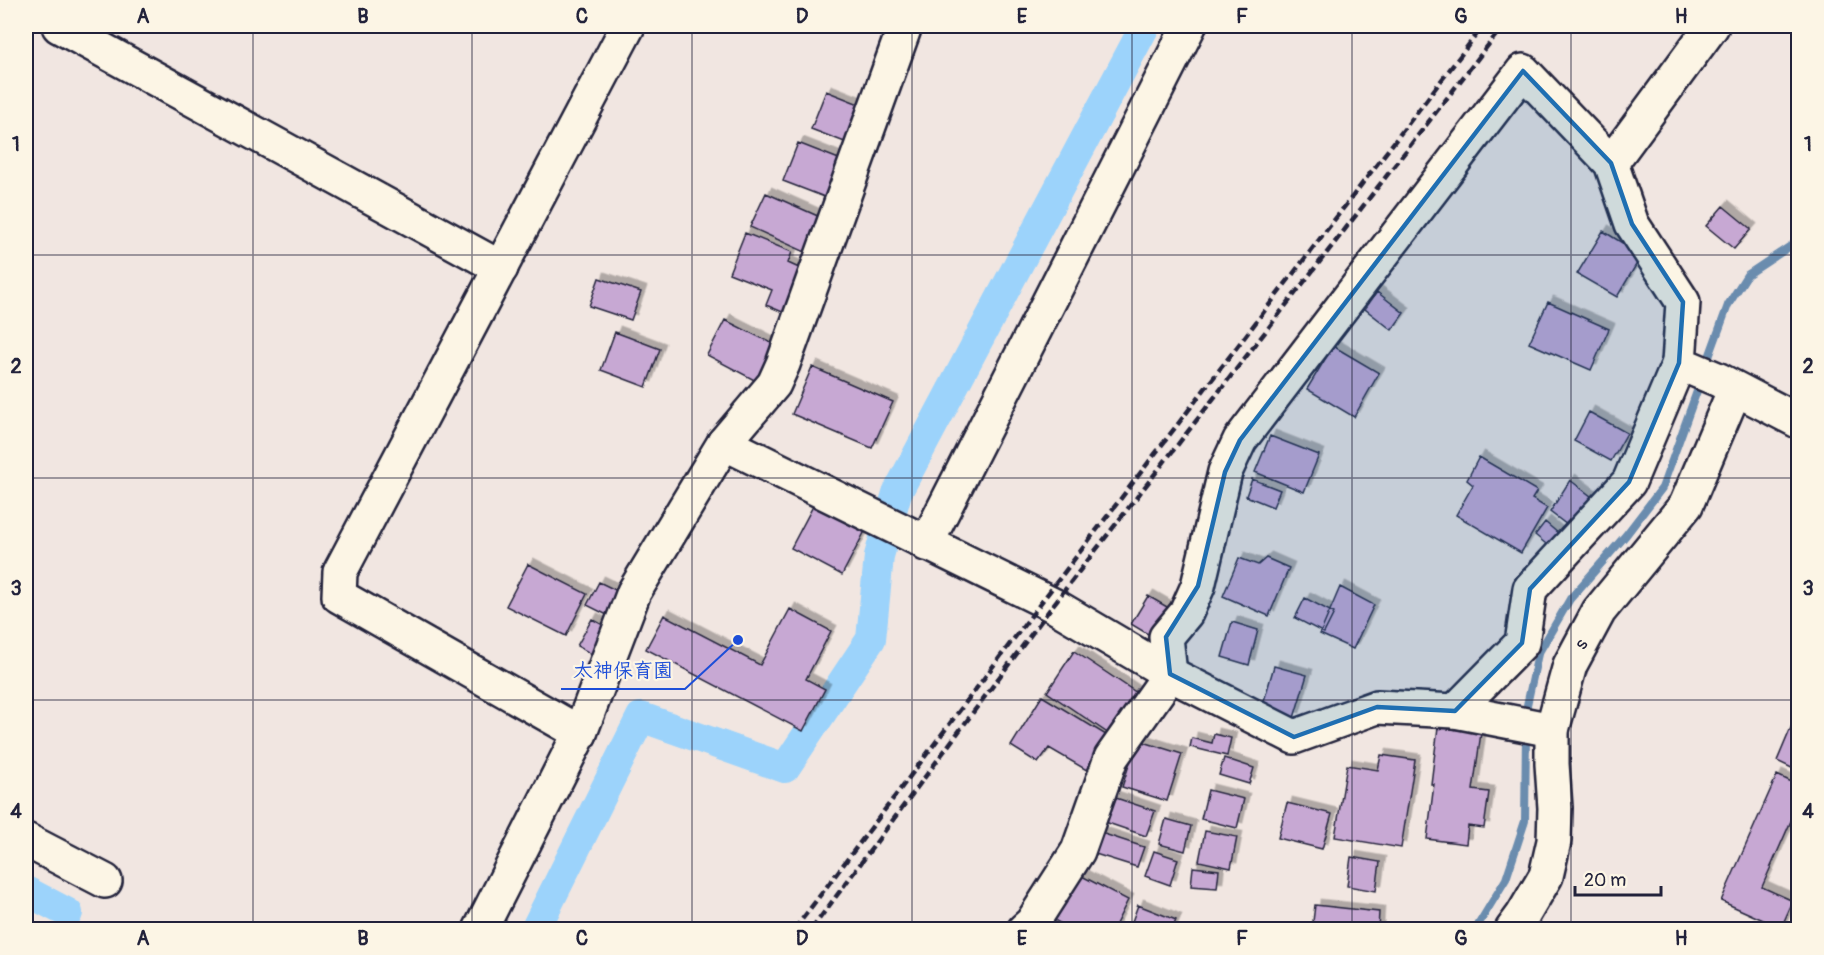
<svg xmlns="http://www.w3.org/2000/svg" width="1824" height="955" font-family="Pangolin,'Klee One',sans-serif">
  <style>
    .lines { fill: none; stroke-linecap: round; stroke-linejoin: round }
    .stream { stroke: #6b8cae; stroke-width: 8 }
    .canal { stroke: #9cd3fb; stroke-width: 30 }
    .building { fill: #c7a8d3; stroke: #22223b; stroke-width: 1.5; filter: url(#shadow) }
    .minor-casing { stroke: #22223b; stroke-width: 38 }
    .minor { stroke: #fcf5e5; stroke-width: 33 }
    .rail { stroke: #22223b; stroke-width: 4.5; stroke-dasharray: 9 4.5; stroke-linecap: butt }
    .marked { fill: #1f6fb2; fill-opacity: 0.2; stroke: #1f6fb2; stroke-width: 4.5; stroke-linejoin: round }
    .grid { fill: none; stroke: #22223b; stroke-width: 1.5; stroke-opacity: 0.55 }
    .labels { text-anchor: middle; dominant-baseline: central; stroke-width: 4.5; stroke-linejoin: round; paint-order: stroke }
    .street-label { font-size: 18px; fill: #22223b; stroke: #fcf5e5 }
    .leader { fill: none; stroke: #1d4ed8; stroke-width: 2 }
    .callout-dot { fill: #1d4ed8; stroke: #fcf5e5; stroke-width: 2 }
    .callout-label { font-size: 20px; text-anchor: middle; font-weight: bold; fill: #1d4ed8; stroke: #fcf5e5; stroke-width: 4.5; stroke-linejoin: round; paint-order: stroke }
    .neatline { fill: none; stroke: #22223b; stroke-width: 2 }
    .grid-label { font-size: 20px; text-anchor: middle; font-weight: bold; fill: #22223b }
  </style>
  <defs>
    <filter id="shadow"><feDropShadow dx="5.5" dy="-5.5" stdDeviation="0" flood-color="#0004"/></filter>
  </defs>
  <rect width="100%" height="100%" fill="#f1e6e1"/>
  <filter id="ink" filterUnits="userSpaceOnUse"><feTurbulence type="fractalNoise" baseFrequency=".0167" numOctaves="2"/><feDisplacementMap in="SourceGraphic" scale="12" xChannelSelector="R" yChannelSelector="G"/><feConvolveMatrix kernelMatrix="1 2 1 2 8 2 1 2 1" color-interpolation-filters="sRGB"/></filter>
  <g filter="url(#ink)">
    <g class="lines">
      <path class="stream" d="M 1705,368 L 1728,305 L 1747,275 L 1798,241
        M 1527,719 L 1527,705 L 1538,654 L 1570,599 L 1626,535 L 1662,488 L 1701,380
        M 1475,930 L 1506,879 L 1525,821 L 1526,732"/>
      <path class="canal" d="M 26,891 L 68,913
        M 535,930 L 641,717 L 785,768 L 871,639 L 879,556 L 897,493 L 1145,26"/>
    </g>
    <path class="building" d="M 826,91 L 869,108 L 855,146 L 811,129 Z
      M 798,143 L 849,163 L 835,201 L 783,181 Z
      M 766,193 L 829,221 L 814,256 L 750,227 Z
      M 1723,206 L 1751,229 L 1734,249 L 1706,226 Z
      M 1603,231 L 1642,255 L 1617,297 L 1577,274 Z
      M 745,233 L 792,252 L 788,263 L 810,273 L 792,316 L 766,305 L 772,290 L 729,273 Z
      M 599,278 L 641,292 L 631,320 L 589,306 Z
      M 1377,292 L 1404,313 L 1392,330 L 1365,309 Z
      M 1548,302 L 1609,329 L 1591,370 L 1529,343 Z
      M 725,320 L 777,346 L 758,382 L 707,355 Z
      M 615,332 L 660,349 L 646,387 L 601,370 Z
      M 1333,346 L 1379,373 L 1354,417 L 1307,389 Z
      M 812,367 L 893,402 L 872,448 L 792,414 Z
      M 1589,412 L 1627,433 L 1611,461 L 1574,441 Z
      M 1270,436 L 1319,455 L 1304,492 L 1255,472 Z
      M 1479,457 L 1537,491 L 1532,499 L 1547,508 L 1521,553 L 1456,515 L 1473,485 L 1467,480 Z
      M 1252,479 L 1280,490 L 1273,507 L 1246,496 Z
      M 1570,480 L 1596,500 L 1575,531 L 1550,512 Z
      M 821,491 L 850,523 L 865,531 L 842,575 L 791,548 Z
      M 1545,522 L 1566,540 L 1556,552 L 1535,535 Z
      M 1239,558 L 1258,565 L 1266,558 L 1289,568 L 1269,616 L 1223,596 Z
      M 528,564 L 587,594 L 566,636 L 506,606 Z
      M 599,582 L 630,597 L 617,620 L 587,605 Z
      M 1340,587 L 1374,605 L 1353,649 L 1320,634 Z
      M 1148,596 L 1188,619 L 1171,648 L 1131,624 Z
      M 1305,598 L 1334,613 L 1324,633 L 1295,618 Z
      M 790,609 L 831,631 L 806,679 L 825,689 L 803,731 L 646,649 L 664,615 L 760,665 Z
      M 592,619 L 614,631 L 599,658 L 577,646 Z
      M 1232,622 L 1258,630 L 1249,665 L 1222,657 Z
      M 1074,651 L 1143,697 L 1115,738 L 1047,692 Z
      M 1274,666 L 1307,675 L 1294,718 L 1262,708 Z
      M 1042,696 L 1111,738 L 1090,772 L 1049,748 L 1038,763 L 1011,746 Z
      M 1798,711 L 1798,771 L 1777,761 Z
      M 1438,727 L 1481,733 L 1473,790 L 1489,792 L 1484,828 L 1468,826 L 1466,844 L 1427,839 L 1434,784 L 1431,784 Z
      M 1214,734 L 1231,738 L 1227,756 L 1190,747 L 1192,738 L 1212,743 Z
      M 1137,740 L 1182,754 L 1167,801 L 1122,787 Z
      M 1381,755 L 1415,760 L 1401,848 L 1335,837 L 1347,765 L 1378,770 Z
      M 1224,758 L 1254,768 L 1249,784 L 1219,775 Z
      M 1777,775 L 1798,785 L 1798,805 L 1762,887 L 1793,901 L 1781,928 L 1721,901 Z
      M 1208,790 L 1244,799 L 1237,828 L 1201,819 Z
      M 1110,796 L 1155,811 L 1146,836 L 1102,821 Z
      M 1287,803 L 1332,814 L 1322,849 L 1278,838 Z
      M 1166,819 L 1191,826 L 1185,851 L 1159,844 Z
      M 1205,831 L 1237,837 L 1231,868 L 1199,861 Z
      M 1098,832 L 1144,847 L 1137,867 L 1092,853 Z
      M 1154,851 L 1178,859 L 1170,885 L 1145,876 Z
      M 1351,857 L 1380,862 L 1376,891 L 1347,886 Z
      M 1193,867 L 1219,870 L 1217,888 L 1191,886 Z
      M 1076,873 L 1128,900 L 1113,930 L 1073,930 L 1052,919 Z
      M 1138,905 L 1176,920 L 1172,930 L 1129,930 Z
      M 1315,905 L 1379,912 L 1378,930 L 1312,930 Z"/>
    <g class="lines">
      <g class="minor-casing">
        <g id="minor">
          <path d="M 59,26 L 501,268"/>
          <path d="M 1611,163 L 1712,26"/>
          <path d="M 724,443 L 1053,605 L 1170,674 L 1294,737 L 1377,707 L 1455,711"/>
          <path d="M 926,544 L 1189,26"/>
          <path d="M 1552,730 L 1455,711 L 1522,643 L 1530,589 L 1629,482 L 1679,363"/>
          <path d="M 580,733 L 339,596 L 340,572 L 628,26"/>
          <path d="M 26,840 L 105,881"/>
          <path d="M 480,930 L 580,733 L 634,592 L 724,443 L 774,384 L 783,364 L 905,26"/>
          <path d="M 1024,930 L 1032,923 L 1078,851 L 1111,758 L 1170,674 L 1166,637 L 1186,613 L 1198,586 L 1225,472 L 1240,440 L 1523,71 L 1611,163 L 1632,224 L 1683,302 L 1679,363 L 1719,380 L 1798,421"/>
          <path id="s1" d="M 1512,930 L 1523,915 L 1546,876 L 1554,841 L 1555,808 L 1552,764 L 1552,730 L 1570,665 L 1599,611 L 1686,505 L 1735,389"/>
        </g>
      </g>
      <use href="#minor" class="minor"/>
      <path class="rail" d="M 794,930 L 1043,600 L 1483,26
        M 811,930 L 1053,605 L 1503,26"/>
    </g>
  </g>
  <path class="marked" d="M 1523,71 L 1611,163 L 1632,224 L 1683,302 L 1679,363 L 1629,482 L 1530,589 L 1522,643 L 1455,711 L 1377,707 L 1294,737 L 1170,674 L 1166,637 L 1198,586 L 1225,472 L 1240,440 Z"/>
  <path class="grid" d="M 253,26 L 253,930M 472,26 L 472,930M 692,26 L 692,930M 912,26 L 912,930M 1132,26 L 1132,930M 1352,26 L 1352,930M 1571,26 L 1571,930M 26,255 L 1798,255M 26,478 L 1798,478M 26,700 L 1798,700"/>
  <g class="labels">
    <g class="street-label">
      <text stroke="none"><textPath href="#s1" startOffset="302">s</textPath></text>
    </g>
  </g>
  <path class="leader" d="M738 640L685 689H561"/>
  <circle class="callout-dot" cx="738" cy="640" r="6"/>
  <g class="callout-label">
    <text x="623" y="677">太神保育園</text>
  </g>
  <rect width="1824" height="955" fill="none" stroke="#fcf5e5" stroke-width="66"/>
  <path d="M1575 886v9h86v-9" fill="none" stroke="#22223b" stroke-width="3"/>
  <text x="1584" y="886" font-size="18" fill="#22223b" stroke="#fcf5e5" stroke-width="4.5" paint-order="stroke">20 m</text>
  <rect x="33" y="33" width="1758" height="889" class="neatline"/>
  <g class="grid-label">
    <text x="143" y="23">A</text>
    <text x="363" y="23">B</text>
    <text x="582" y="23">C</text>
    <text x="802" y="23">D</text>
    <text x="1022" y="23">E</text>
    <text x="1242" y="23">F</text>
    <text x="1461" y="23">G</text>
    <text x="1681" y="23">H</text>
    <text x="16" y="151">1</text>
    <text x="1808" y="151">1</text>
    <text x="16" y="373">2</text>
    <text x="1808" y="373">2</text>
    <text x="16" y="595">3</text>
    <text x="1808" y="595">3</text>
    <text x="16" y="818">4</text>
    <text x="1808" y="818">4</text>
    <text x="143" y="945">A</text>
    <text x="363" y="945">B</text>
    <text x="582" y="945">C</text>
    <text x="802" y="945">D</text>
    <text x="1022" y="945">E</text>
    <text x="1242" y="945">F</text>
    <text x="1461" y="945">G</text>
    <text x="1681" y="945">H</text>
  </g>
</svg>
